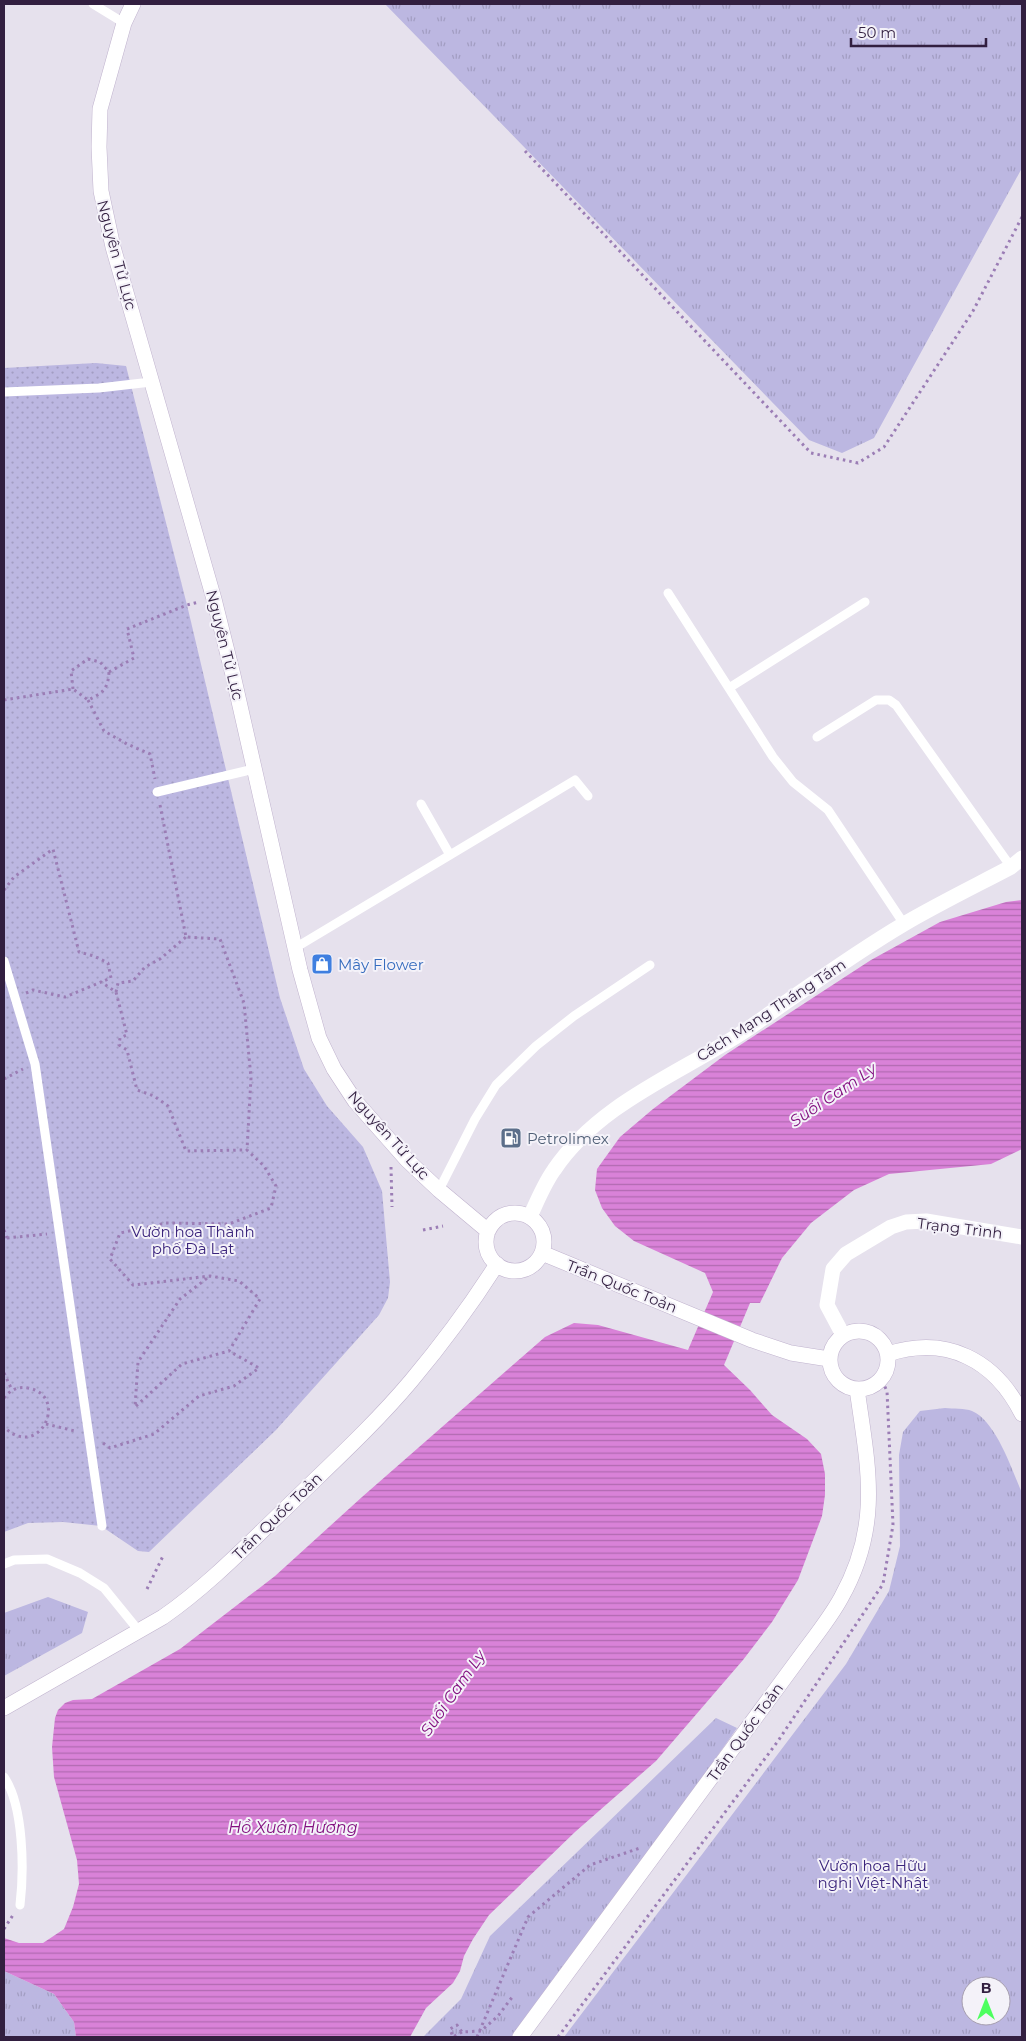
<svg xmlns="http://www.w3.org/2000/svg" width="1026" height="2041" font-family="Montserrat,sans-serif">
  <style>
    .grass { fill: url(#grass-tufts); fill-rule: evenodd }
    .garden { fill: url(#garden-dots) }
    .water { fill: url(#water-rules) }
    .lines { fill: none; stroke-linecap: round; stroke-linejoin: round }
    .secondary-casing { stroke: #c0b3ce; stroke-width: 16 }
    .path { stroke: #9b7db5; stroke-width: 3; stroke-dasharray: 2.5 4; stroke-linecap: butt }
    .lane { stroke: #fff; stroke-width: 9 }
    .street { stroke: #fff; stroke-width: 15 }
    .secondary { stroke: #fff; stroke-width: 15 }
    .labels { text-anchor: middle; dominant-baseline: central; stroke-width: 4; stroke-linejoin: round; paint-order: stroke }
    .street-label { font-size: 15px; fill: #321f40; stroke: #f4f2f9 }
    .shop-label { font-size: 15px; fill: #366cbe; stroke: #f4f2f9; text-anchor: start }
    .service-label { font-size: 15px; fill: #4e5e75; stroke: #f4f2f9; text-anchor: start }
    .park-label { font-size: 15px; fill: #3a247c; stroke: #f4f2f9 }
    .water-label { font-size: 16px; font-style: italic; fill: #831280; stroke: #f4f2f9 }
  </style>
  <defs>
    <pattern id="grass-tufts" width="24" height="20" patternUnits="userSpaceOnUse" patternTransform="scale(1.25)"><rect width="24" height="20" fill="#bcb7e1"/><path d="M3 7l-1-3M5 7V3M7 7l1-3M15 17l-1-3M17 17v-4M19 17l1-3" fill="none" stroke="#a29dc2"/></pattern>
    <pattern id="garden-dots" width="8" height="8" patternUnits="userSpaceOnUse" patternTransform="scale(1.25)"><rect width="8" height="8" fill="#bcb7e1"/><path d="M2 2h.1M6 6h.1" fill="none" stroke="#a29dc2" stroke-width="1.8" stroke-linecap="round"/></pattern>
    <pattern id="water-rules" width="6" height="5" patternUnits="userSpaceOnUse" patternTransform="scale(1.25)"><rect width="6" height="5" fill="#d982d8"/><path d="M0 2.5h6" fill="none" stroke="#b16ab1"/></pattern>
  </defs>
  <rect width="100%" height="100%" fill="#e6e1ed"/>
  <path class="grass" d="M 385,4 L 1022,4 L 1022,168 L 874,438 L 842,453 L 809,440 Z
    M 945,1408 C 953,1409 965,1408 972,1411 C 996,1421 1012,1470 1022,1493 L 1022,2037 L 564,2037 L 846,1664 L 889,1591 L 900,1546 L 899,1455 L 903,1432 L 920,1411 ZM 971,1986 L 1001,1986 L 1001,2016 L 971,2016 Z
    M 48,1597 L 88,1612 L 82,1633 L 4,1676 L 4,1613 Z
    M 716,1718 L 737,1728 L 520,2037 L 423,2037 L 461,1999 L 490,1936 Z
    M 4,1971 L 54,1994 L 74,2022 L 76,2037 L 4,2037 Z"/>
  <path class="garden" d="M 96,363 L 126,366 L 187,605 L 280,998 L 304,1069 L 327,1106 L 363,1147 L 382,1191 L 390,1282 L 388,1298 L 379,1315 L 276,1430 L 149,1552 L 138,1551 L 101,1526 L 63,1522 L 28,1523 L 4,1532 L 4,368 Z"/>
  <path class="water" d="M 1022,900 L 1022,1149 L 991,1164 L 889,1174 L 854,1190 L 811,1223 L 782,1258 L 760,1303 L 750,1303 L 724,1365 L 750,1390 L 772,1415 L 807,1439 L 821,1454 L 825,1474 L 825,1495 L 822,1516 L 798,1580 L 772,1622 L 743,1660 L 656,1761 L 575,1832 L 489,1915 L 473,1939 L 464,1956 L 460,1971 L 453,1983 L 426,2008 L 410,2037 L 76,2037 L 74,2022 L 54,1994 L 4,1971 L 4,1938 L 19,1943 L 43,1943 L 64,1929 L 73,1907 L 79,1884 L 77,1860 L 54,1777 L 52,1747 L 55,1718 L 58,1710 L 65,1703 L 73,1700 L 92,1699 L 180,1649 L 275,1576 L 362,1497 L 545,1337 L 574,1323 L 598,1325 L 688,1350 L 713,1292 L 705,1273 L 634,1241 L 615,1226 L 602,1208 L 595,1190 L 597,1169 L 620,1137 L 653,1109 L 725,1055 L 871,960 L 940,922 L 1006,902 Z"/>
  <g class="lines">
    <g class="secondary-casing">
      <path id="secondary" d="M 133,4 L 124,23 L 100,109 L 99,147 L 101,191 L 113,247 L 214,599 L 233,675 L 300,970 L 319,1038 L 334,1069 L 355,1101 L 407,1160 L 439,1190 L 488,1231
        M486 1242a29 29 0 1 1 58 0a29 29 0 1 1-58 0Z
        M 542,1253 L 752,1340 L 791,1353 L 829,1359
        M830 1360a29 29 0 1 1 58 0a29 29 0 1 1-58 0Z
        M 888,1354 C 947,1335 995,1360 1022,1414
        M 4,1708 L 163,1617 C 209,1585 248,1544 288,1506 C 330,1465 374,1425 411,1381 C 442,1344 471,1305 497,1264
        M 520,2037 L 797,1661 C 812,1640 829,1620 841,1598 C 882,1525 868,1467 857,1389"/>
    </g>
    <path class="path" d="M 525,151 L 811,453 L 858,463 L 884,447 L 973,311 L 1022,217
      M 109,672 L 134,658 L 127,629 L 187,605 L 199,602
      M 4,700 L 73,689 L 88,700 C 103,693 108,689 109,672 L 100,662 L 88,659 L 71,671 L 73,689
      M 88,700 L 104,731 L 127,744 L 150,754 L 155,779
      M 160,805 L 186,937 L 220,939 L 244,1003 L 251,1078 L 247,1150 L 264,1166 L 276,1186 L 271,1208 L 229,1224 L 166,1223 L 120,1233 L 110,1259 L 133,1285 L 210,1276 L 239,1281 L 260,1299 L 229,1351 L 182,1364 L 135,1407 L 138,1362 L 180,1299 L 210,1276
      M 4,890 L 14,877 L 53,849 L 79,952 L 94,956 L 108,963 L 111,978 L 101,982
      M 116,992 L 118,983 L 133,981 L 145,967 L 160,959 L 186,937
      M 26,993 L 33,990 L 65,997 L 101,982 L 116,992 L 127,1035 L 120,1038 L 119,1045 L 127,1050 L 137,1090 L 154,1096 L 168,1106 L 186,1151 L 247,1150
      M 4,1079 L 23,1069
      M 391,1167 L 392,1207
      M 4,1230 L 7,1238 L 4,1240
      M 423,1230 L 443,1226
      M 7,1238 L 47,1234
      M 4,1373 L 12,1390
      M 4,1398 C 10,1390 18,1386 28,1388 C 70,1395 40,1462 4,1427
      M 46,1424 L 75,1431
      M 103,1443 L 110,1448 L 154,1434 L 199,1396 L 234,1386 L 259,1368 L 229,1351
      M 147,1589 L 164,1554
      M 4,1929 L 13,1915
      M 462,2032 L 453,2037 L 450,2029 L 457,2025 L 462,2032 L 481,2031 L 498,2016 L 513,1996
      M 477,2037 L 528,1917 L 590,1865 L 640,1848
      M 558,2037 L 778,1741 L 883,1584 L 893,1525 L 887,1391 L 881,1379"/>
    <path class="lane" d="M 93,4 L 124,23
      M 4,392 L 99,388 L 151,382
      M 668,593 L 773,757 L 793,782 L 828,810 L 904,924
      M 729,688 L 865,602
      M 817,737 L 876,700 L 889,700 L 896,705 L 1011,867
      M 157,792 L 254,769
      M 421,804 L 450,855
      M 295,948 L 575,780 L 588,796
      M 4,961 L 35,1064 L 102,1526
      M 439,1190 L 475,1119 L 496,1085 L 536,1046 L 574,1016 L 650,965
      M 4,1564 L 14,1560 L 47,1559 L 80,1573 L 104,1588 L 139,1631
      M 4,1777 C 24,1806 24,1871 20,1905"/>
    <path class="street" d="M 530,1217 C 537,1201 544,1184 554,1170 C 599,1103 679,1074 743,1032 C 796,996 848,957 904,924 C 938,904 975,886 1011,867 L 1022,858
      M 843,1335 L 827,1305 L 833,1269 L 846,1254 L 891,1227 L 906,1222 L 926,1221 L 1022,1237"/>
    <use href="#secondary" class="secondary"/>
  </g>
  <defs>
    <g id="shop-square" transform="scale(1.125)"><rect x="-9" y="-9" width="18" height="18" rx="4" fill="#3f7fe0" stroke="#f4f2f9"/><path d="M-5-2.5h2.3a2.7 3.5 0 0 1 5.4 0H5L5.5 6h-11ZM-1.5-2.5h3a1.5 2.3 0 0 0-3 0Z" fill="#fff"/></g>
    <g id="fuel-square" transform="scale(1.125)"><rect x="-9" y="-9" width="18" height="18" rx="4" fill="#5c6f8a" stroke="#f4f2f9"/><path d="M-5.5-6h7V0h2V4h1.3V-2.5L3-4.5l.8-.8L6-3V5H2.5V1h-1V6h-7ZM-4.2-4.7v3.2H.2V-4.7Z" fill="#fff"/></g>
  </defs>
  <g fill-rule="evenodd">
    <use href="#shop-square" x="322" y="964"/>
    <use href="#fuel-square" x="511" y="1138"/>
  </g>
  <g class="labels">
    <g class="street-label">
      <text transform="translate(117 255) rotate(75)">Nguyên Tử Lực</text>
      <text transform="translate(225 645) rotate(76)">Nguyên Tử Lực</text>
      <text transform="translate(771 1010) rotate(-33)">Cách Mạng Tháng Tám</text>
      <text transform="translate(389 1135) rotate(48)">Nguyên Tử Lực</text>
      <text transform="translate(960 1228) rotate(7)">Trạng Trình</text>
      <text transform="translate(622 1286) rotate(22)">Trần Quốc Toản</text>
      <text transform="translate(277 1516) rotate(-44)">Trần Quốc Toản</text>
      <text transform="translate(745 1732) rotate(-54)">Trần Quốc Toản</text>
    </g>
    <g class="shop-label">
      <text x="338" y="964">Mây Flower</text>
    </g>
    <g class="service-label">
      <text x="527" y="1138">Petrolimex</text>
    </g>
    <g class="park-label">
      <text x="193" y="1231">Vườn hoa Thành<tspan x="193" dy="17">phố Đà Lạt</tspan></text>
      <text x="873" y="1865">Vườn hoa Hữu<tspan x="873" dy="17">nghị Việt-Nhật</tspan></text>
    </g>
    <g class="water-label">
      <text transform="translate(833 1095) rotate(-34)">Suối Cam Ly</text>
      <text transform="translate(453 1693) rotate(-55)">Suối Cam Ly</text>
      <text x="293" y="1827">Hồ Xuân Hương</text>
    </g>
  </g>
  <rect width="1026" height="2041" fill="none" stroke="#321f40" stroke-width="10"/>
  <g transform="translate(986 2001)"><circle r="24" fill="#f4f2f9" stroke="#a69eaf"/>
  <path d="M0-4L9 19L0 12L-9 19Z" fill="#4dff5f"/>
  <text y="-8" font-size="14" font-weight="bold" text-anchor="middle" fill="#321f40">B</text>
  </g>
  <path d="M851 38v8h135v-8" fill="none" stroke="#321f40" stroke-width="2.5"/>
  <text x="858" y="38" font-size="15" fill="#321f40" stroke="#f4f2f9" stroke-width="4" paint-order="stroke">50 m</text>
</svg>
